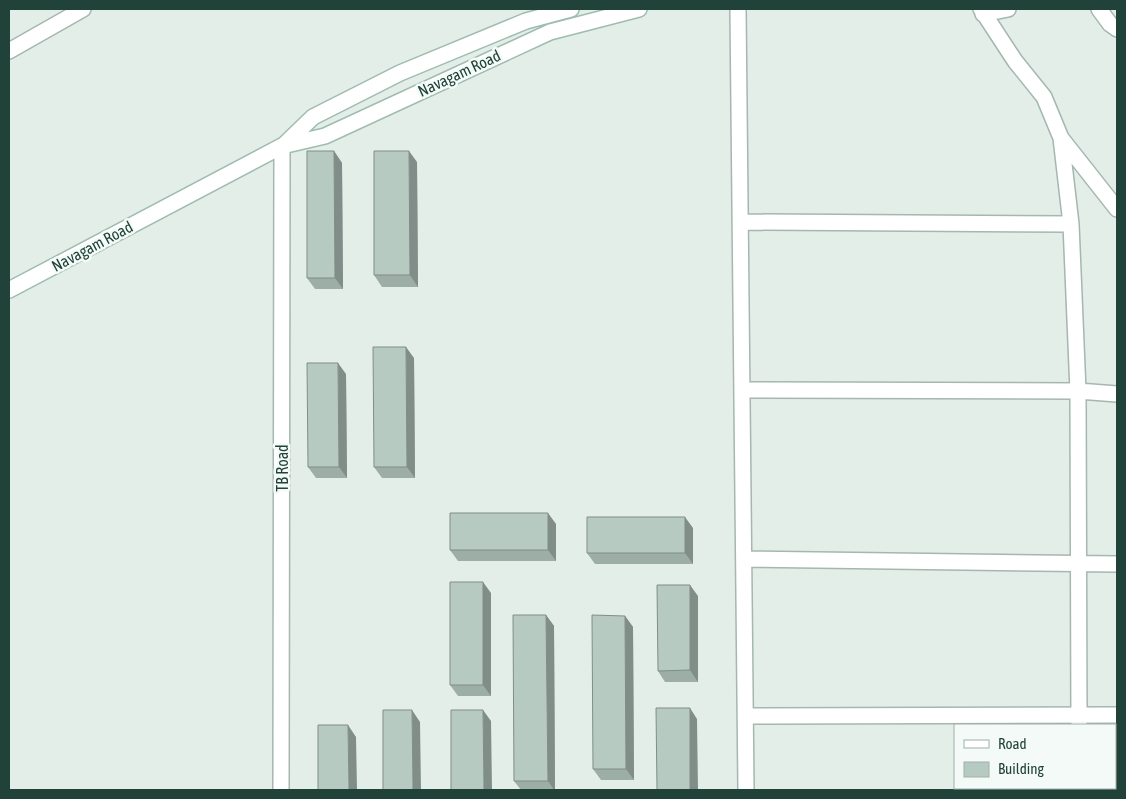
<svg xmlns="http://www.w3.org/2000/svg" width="1126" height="799" font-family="'Asap Condensed',sans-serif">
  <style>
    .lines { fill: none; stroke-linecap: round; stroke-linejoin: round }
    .street-casing { stroke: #a5b7b0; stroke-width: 18 }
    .secondary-casing { stroke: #9fbcb1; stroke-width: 18 }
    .street { stroke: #fff; stroke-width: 15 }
    .secondary { stroke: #fff; stroke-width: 15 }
    .wall { fill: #9daea7 }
    .shaded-wall { fill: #808d88 }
    .building { fill: #b7cac2; stroke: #808d88 }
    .labels { text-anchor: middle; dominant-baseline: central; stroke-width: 5; stroke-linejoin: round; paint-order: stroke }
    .street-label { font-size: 16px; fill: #204238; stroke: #f4faf7 }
  </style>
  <rect width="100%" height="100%" fill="#e3eee9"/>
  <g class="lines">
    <g class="street-casing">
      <path id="street" d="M 738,9 L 746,790
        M 981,9 L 1015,61 L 1044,97 L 1061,138 L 1071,224 L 1078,391 L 1079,725
        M 1099,9 L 1110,24 L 1117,29
        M 983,14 L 1008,9
        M 9,51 L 83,9
        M 1061,138 L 1117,209
        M 742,222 L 1071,224
        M 742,390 L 1078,391 L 1117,394
        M 744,559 L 1117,564
        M 746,716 L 1117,715
        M 1080,788 L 1080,790
        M 281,790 L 282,146"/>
    </g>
    <g class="secondary-casing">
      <path id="secondary" d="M 284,145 L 313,117 L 400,73 L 526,21 L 571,9
        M 9,290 L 282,146 L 325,136 L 550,32 L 639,9"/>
    </g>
    <use href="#street" class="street"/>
    <use href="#secondary" class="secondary"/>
  </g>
  <path class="wall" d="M 334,151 L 342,163 L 343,289 L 315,289 L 307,278 Z
    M 417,162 L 418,287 L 382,287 L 374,275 Z
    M 414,358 L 415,478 L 382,478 L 374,467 Z
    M 346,374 L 347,478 L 316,478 L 308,467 Z
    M 556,524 L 556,561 L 458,561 L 450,550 Z
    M 693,528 L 693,564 L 595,564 L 587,553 Z
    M 491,593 L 491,696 L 458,696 L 450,685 Z
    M 698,596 L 698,682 L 665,682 L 658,671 Z
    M 546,615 L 554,626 L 555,790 L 521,790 L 514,781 Z
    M 625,616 L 633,627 L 634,780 L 601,780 L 593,769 Z"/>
  <path class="shaded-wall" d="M 334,151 L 342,163 L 343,289 L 335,278 Z
    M 409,151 L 417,162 L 418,287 L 410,275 Z
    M 406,347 L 414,358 L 415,478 L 407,467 Z
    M 338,363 L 346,374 L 347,478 L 339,467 Z
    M 548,513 L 556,524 L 556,561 L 548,550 Z
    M 685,517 L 693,528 L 693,564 L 685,553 Z
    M 483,582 L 491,593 L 491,696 L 483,685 Z
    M 690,585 L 698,596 L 698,682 L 690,670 Z
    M 546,615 L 554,626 L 555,790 L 554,790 L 548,781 Z
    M 625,616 L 633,627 L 634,780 L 626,769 Z
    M 690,708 L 697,719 L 698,790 L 690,790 Z
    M 412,710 L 420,722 L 421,790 L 413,790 Z
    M 483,710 L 491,721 L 492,790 L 484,790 Z
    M 348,725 L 356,737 L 357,790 L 349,790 Z"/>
  <path class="building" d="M 307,151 L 334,151 L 335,278 L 307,278 Z
    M 374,151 L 409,151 L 410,275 L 374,275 Z
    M 373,347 L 406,347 L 407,467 L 374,467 Z
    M 307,363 L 338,363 L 339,467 L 308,467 Z
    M 450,513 L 548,513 L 548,550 L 450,550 Z
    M 587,517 L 685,517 L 685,553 L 587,553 Z
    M 450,582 L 483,582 L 483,685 L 450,685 Z
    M 657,585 L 690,585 L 690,670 L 658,671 Z
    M 513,615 L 546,615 L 548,781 L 514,781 Z
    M 592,615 L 625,616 L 626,769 L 593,769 Z
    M 656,708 L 690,708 L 690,790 L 657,790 Z
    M 383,710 L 412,710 L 413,790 L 383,790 Z
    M 451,710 L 483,710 L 484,790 L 451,790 Z
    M 318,725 L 348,725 L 349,790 L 318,790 Z"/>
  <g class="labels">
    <g class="street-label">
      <text transform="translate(459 73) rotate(-25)">Navagam Road</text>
      <text transform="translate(92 246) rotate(-28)">Navagam Road</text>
      <text transform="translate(282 468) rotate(-90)">TB Road</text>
    </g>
  </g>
  <rect width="1126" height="799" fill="none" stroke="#204238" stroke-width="20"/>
  <rect x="954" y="724" width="162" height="65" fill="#f4faf7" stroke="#9fb0ab"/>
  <rect x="964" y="740" width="25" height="8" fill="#ffffff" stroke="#9fb0ab"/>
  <text x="998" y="749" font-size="15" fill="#204238">Road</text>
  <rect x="964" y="762" width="25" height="15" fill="#b7cac2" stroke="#9fb0ab"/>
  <text x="998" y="774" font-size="15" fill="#204238">Building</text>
</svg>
